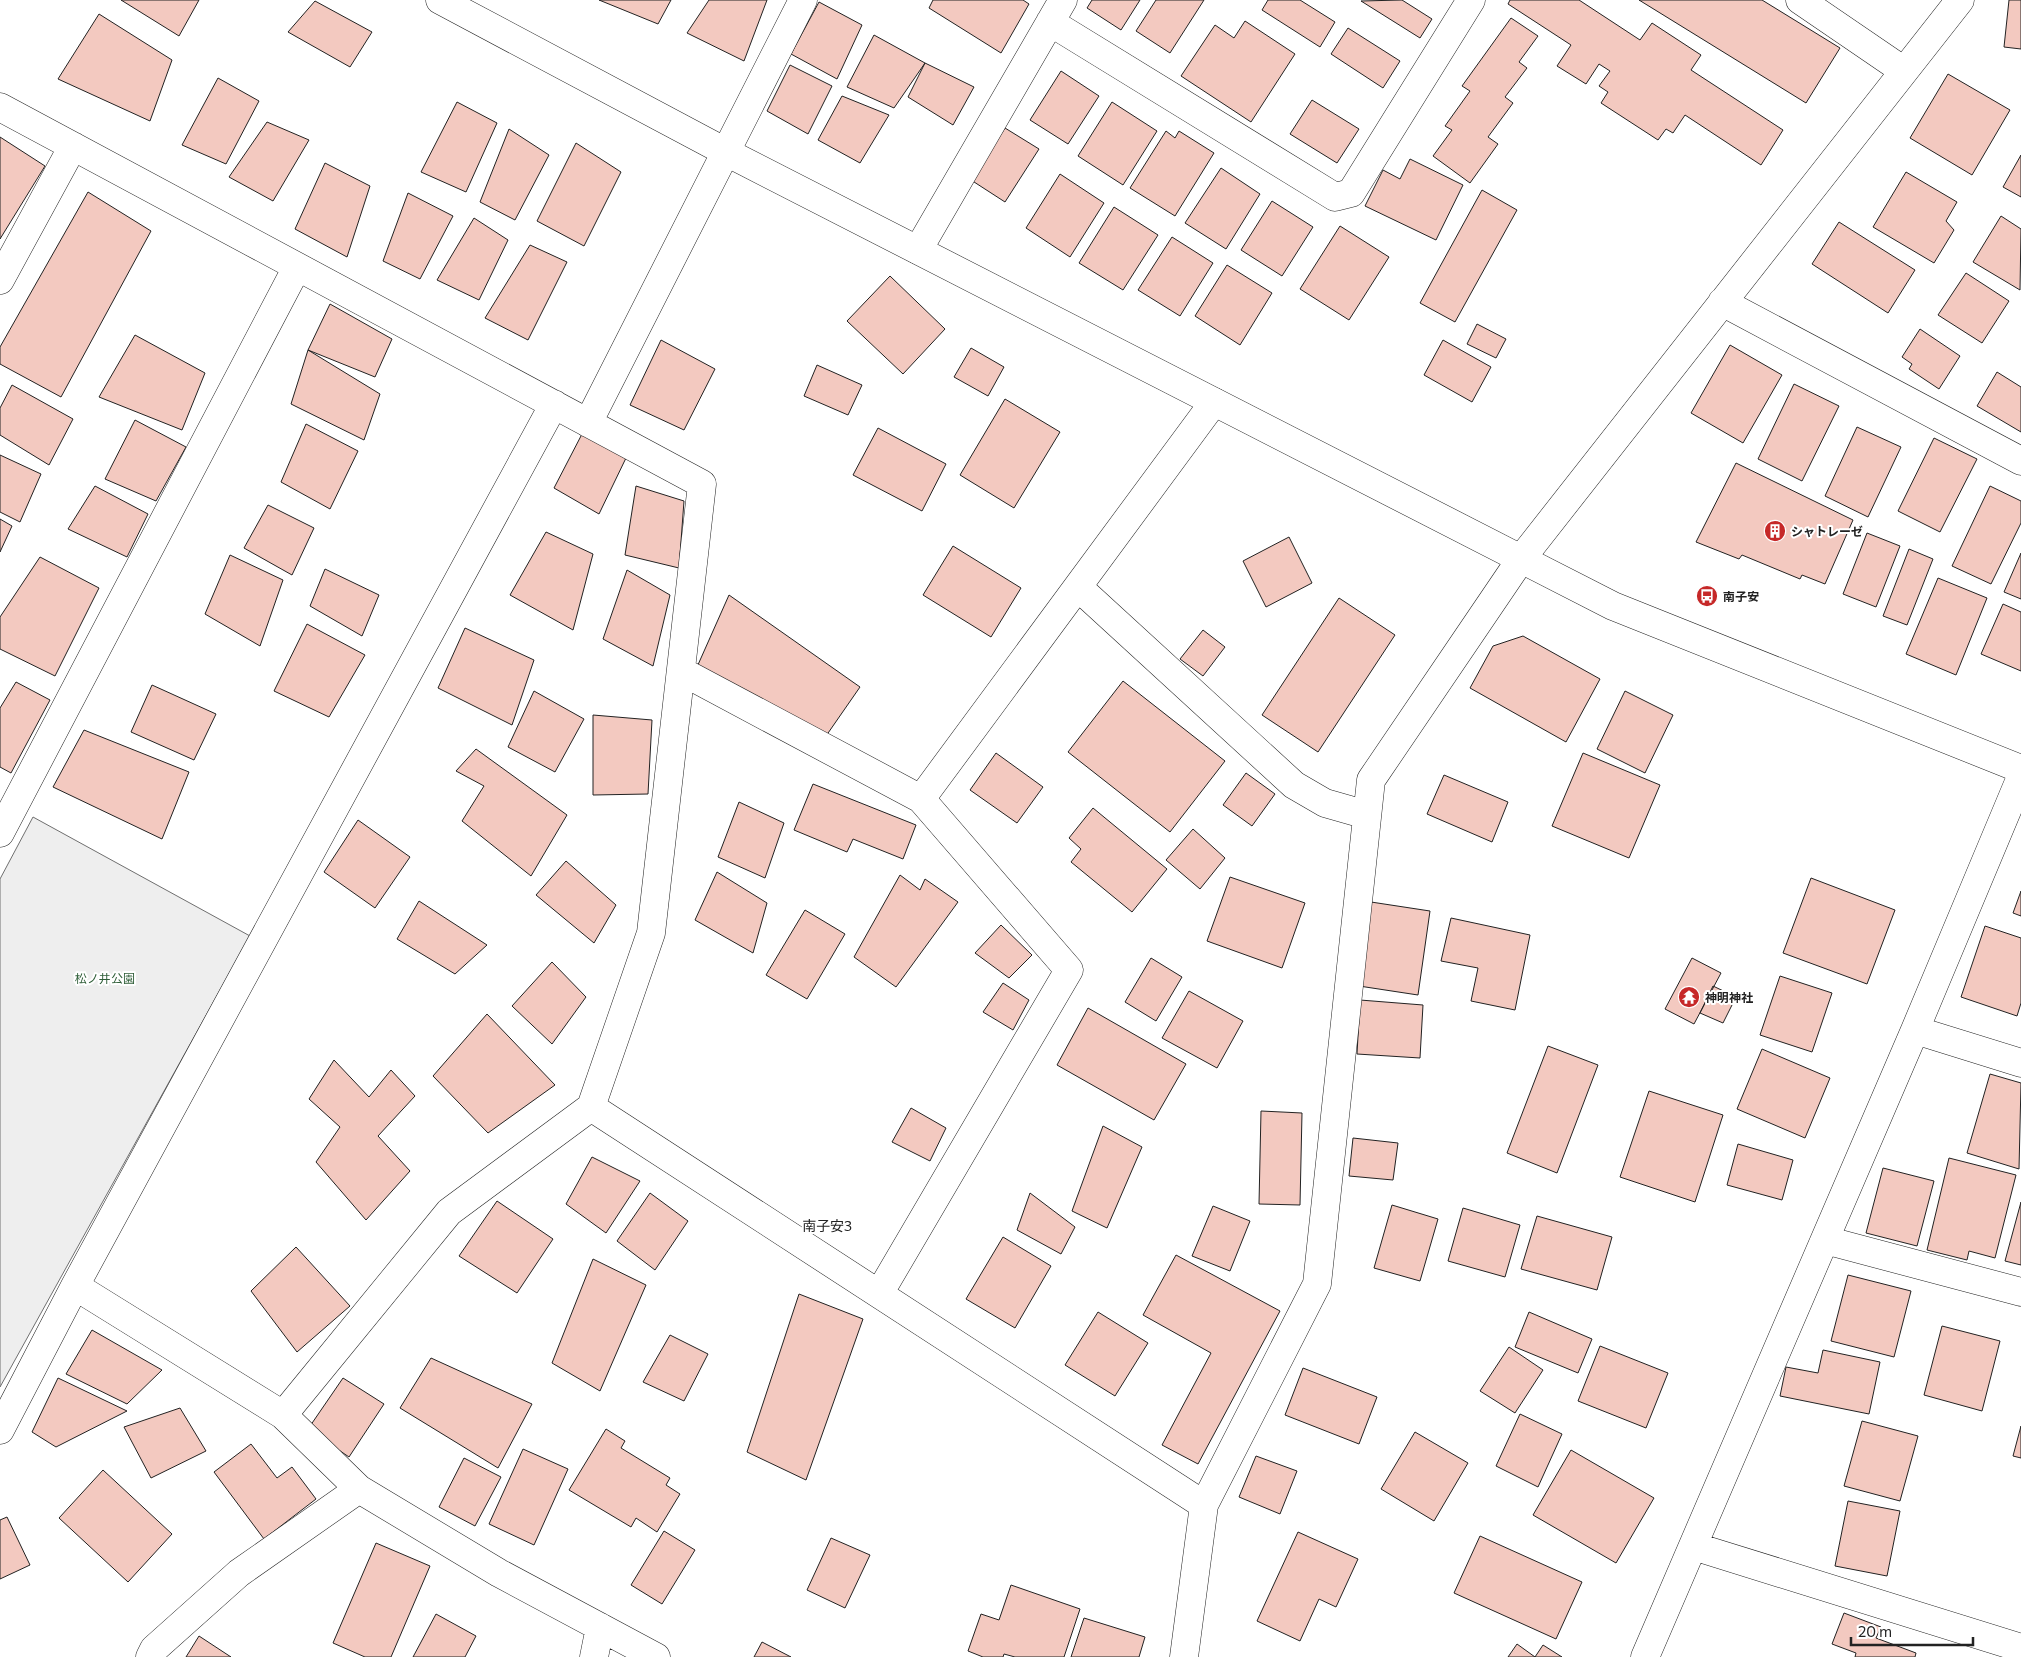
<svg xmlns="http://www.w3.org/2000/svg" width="2021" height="1657" font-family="Commissioner,'Noto Sans JP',sans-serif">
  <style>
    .green { fill: #eee; stroke: #6f6f6f }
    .building { fill: #f3c9c0; stroke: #222 }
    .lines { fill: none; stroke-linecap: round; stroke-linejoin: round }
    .minor-casing { stroke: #222; stroke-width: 29 }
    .tertiary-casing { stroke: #222; stroke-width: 29 }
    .minor { stroke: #fff; stroke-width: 28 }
    .tertiary { stroke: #fff; stroke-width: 28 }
    .labels { text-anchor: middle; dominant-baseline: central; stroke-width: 4; stroke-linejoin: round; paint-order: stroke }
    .poi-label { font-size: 12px; font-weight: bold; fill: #222; stroke: #fff; text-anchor: start }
    .park-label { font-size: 12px; fill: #2f5e38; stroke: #fff }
    .neighbourhood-label { font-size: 14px; fill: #222; stroke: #fff }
  </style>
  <rect width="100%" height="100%" fill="#fff"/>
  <path class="green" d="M 33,817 L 250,936 L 0,1387 L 0,879 Z"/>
  <path class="building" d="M 121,0 L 199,0 L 179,36 Z
    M 599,0 L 671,0 L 658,24 Z
    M 709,0 L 767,0 L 744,61 L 687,33 Z
    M 933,0 L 1023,0 L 1029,4 L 1001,53 L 929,8 Z
    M 1092,0 L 1140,0 L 1121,30 L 1087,8 Z
    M 1156,0 L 1204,0 L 1170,53 L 1136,31 Z
    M 1268,0 L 1300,0 L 1335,22 L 1320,47 L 1262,10 Z
    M 1402,0 L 1432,19 L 1420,38 L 1361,1 Z
    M 1510,0 L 1579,0 L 1640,40 L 1652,23 L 1701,55 L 1691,70 L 1783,130 L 1761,165 L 1685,115 L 1673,133 L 1666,129 L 1658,140 L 1601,103 L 1608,92 L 1599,86 L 1610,71 L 1599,64 L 1586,84 L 1557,66 L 1571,45 L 1508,4 Z
    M 1639,0 L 1762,0 L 1840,48 L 1806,103 Z
    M 2009,0 L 2021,0 L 2021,49 L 2004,47 Z
    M 315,1 L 372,32 L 350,67 L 288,32 Z
    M 819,2 L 862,25 L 837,79 L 791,54 Z
    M 99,14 L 172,60 L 150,121 L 58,79 Z
    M 1511,18 L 1538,36 L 1519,62 L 1527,68 L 1505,97 L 1513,103 L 1488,137 L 1498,144 L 1470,183 L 1433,156 L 1452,130 L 1445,126 L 1470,91 L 1462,86 Z
    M 1245,21 L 1295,54 L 1251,122 L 1181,76 L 1215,25 L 1234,38 Z
    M 1348,28 L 1400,61 L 1383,88 L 1331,54 Z
    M 874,35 L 925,63 L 894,108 L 847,87 Z
    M 925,63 L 974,87 L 953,125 L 908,97 Z
    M 790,65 L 832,86 L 808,134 L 767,111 Z
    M 1061,71 L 1099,96 L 1068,144 L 1030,120 Z
    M 1948,74 L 2010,110 L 1972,175 L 1910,138 Z
    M 218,78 L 259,101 L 226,164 L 182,145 Z
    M 842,96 L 889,115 L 860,163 L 818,140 Z
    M 1312,100 L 1359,129 L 1337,163 L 1290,134 Z
    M 457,102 L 497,123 L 466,192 L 421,172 Z
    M 1112,102 L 1157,131 L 1123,185 L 1078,156 Z
    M 267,122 L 309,140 L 273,201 L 229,177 Z
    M 1005,128 L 1039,149 L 1005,202 L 971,180 Z
    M 509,129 L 549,155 L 515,220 L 480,202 Z
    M 1166,131 L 1175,138 L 1179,131 L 1214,153 L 1175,216 L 1130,188 Z
    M 0,137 L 45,166 L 0,239 Z
    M 576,143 L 621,172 L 584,246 L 537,221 Z
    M 2021,155 L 2021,197 L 2003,187 Z
    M 1410,159 L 1463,185 L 1436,240 L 1365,206 L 1383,170 L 1400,179 Z
    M 325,163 L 370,186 L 347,257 L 295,229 Z
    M 1221,168 L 1260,194 L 1226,249 L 1185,223 Z
    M 1906,172 L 1957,202 L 1946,221 L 1954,230 L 1934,263 L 1873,227 Z
    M 1060,174 L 1104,203 L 1070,257 L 1026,228 Z
    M 1482,190 L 1517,210 L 1455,322 L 1420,303 Z
    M 88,192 L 151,231 L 61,397 L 0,364 L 0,347 Z
    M 408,193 L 453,216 L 420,279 L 383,261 Z
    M 1272,201 L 1313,227 L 1282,276 L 1241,250 Z
    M 1114,207 L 1158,235 L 1123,290 L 1079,263 Z
    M 2001,216 L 2021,229 L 2020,290 L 1973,262 Z
    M 474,218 L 508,240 L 479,300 L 437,280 Z
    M 1839,222 L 1915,270 L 1888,313 L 1812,264 Z
    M 1340,226 L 1389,257 L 1349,320 L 1300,289 Z
    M 1172,237 L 1213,263 L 1180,316 L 1138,290 Z
    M 530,245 L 567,262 L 528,340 L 485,318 Z
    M 1227,265 L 1272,293 L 1240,345 L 1195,316 Z
    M 1966,273 L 2009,301 L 1982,343 L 1938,315 Z
    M 890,276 L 945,329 L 903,374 L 847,321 Z
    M 330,304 L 392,339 L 375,377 L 308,350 Z
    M 1477,324 L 1506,339 L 1496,358 L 1467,344 Z
    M 1920,329 L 1960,356 L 1939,389 L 1909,369 L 1912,364 L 1902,357 Z
    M 135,335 L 205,373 L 182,430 L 99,397 Z
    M 661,340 L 715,369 L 684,430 L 630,405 Z
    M 1443,340 L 1491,367 L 1472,402 L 1424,375 Z
    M 1730,345 L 1782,375 L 1743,443 L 1691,413 Z
    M 971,348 L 1004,367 L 988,396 L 954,377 Z
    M 308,350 L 380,394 L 364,440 L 291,404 Z
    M 817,365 L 862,385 L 848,415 L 804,396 Z
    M 1997,372 L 2021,387 L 2021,432 L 1977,406 Z
    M 1794,384 L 1839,406 L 1802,481 L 1758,459 Z
    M 12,385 L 73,419 L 49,465 L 0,435 L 0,408 Z
    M 1005,399 L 1060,432 L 1014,508 L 960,475 Z
    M 135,420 L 186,447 L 156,501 L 105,479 Z
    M 306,424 L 358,451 L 330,509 L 281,482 Z
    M 1857,427 L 1901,447 L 1868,517 L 1825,496 Z
    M 878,428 L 946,464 L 922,511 L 853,475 Z
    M 582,434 L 626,458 L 599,514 L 554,488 Z
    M 1934,438 L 1977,459 L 1940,532 L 1898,511 Z
    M 0,455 L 41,474 L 20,522 L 0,512 Z
    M 1736,463 L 1853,520 L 1825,584 L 1802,575 L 1800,579 L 1742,555 L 1739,559 L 1696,542 Z
    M 95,486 L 148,514 L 127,557 L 68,529 Z
    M 636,486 L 684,501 L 679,568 L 625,555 Z
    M 1990,486 L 2021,501 L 2021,523 L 1991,584 L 1952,566 Z
    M 268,505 L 314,528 L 292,575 L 244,548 Z
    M 0,519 L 12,526 L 0,552 Z
    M 546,532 L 593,554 L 573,630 L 510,595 Z
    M 1867,533 L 1900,546 L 1876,607 L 1843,594 Z
    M 1289,537 L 1312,583 L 1266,607 L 1243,561 Z
    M 953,546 L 1021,588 L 991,637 L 923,595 Z
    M 1909,549 L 1933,559 L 1907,625 L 1883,616 Z
    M 2021,553 L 2021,599 L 2004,592 Z
    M 230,555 L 283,580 L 260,646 L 205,614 Z
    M 40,557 L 99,588 L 55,676 L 0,649 L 0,617 Z
    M 325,569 L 379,595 L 362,636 L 310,606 Z
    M 627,570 L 670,595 L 653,666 L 603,639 Z
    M 1938,578 L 1987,598 L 1956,675 L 1906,654 Z
    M 729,595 L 860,687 L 826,736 L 697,667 Z
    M 1339,598 L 1395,635 L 1318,752 L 1262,715 Z
    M 2003,604 L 2021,612 L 2021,671 L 1981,654 Z
    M 307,624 L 365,655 L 329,717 L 274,691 Z
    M 465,628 L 534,660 L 512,725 L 438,688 Z
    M 1203,630 L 1225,647 L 1203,676 L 1180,659 Z
    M 1523,636 L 1600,679 L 1566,742 L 1470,688 L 1493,646 Z
    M 1123,681 L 1225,761 L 1170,832 L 1068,752 Z
    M 16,682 L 50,700 L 11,773 L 0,767 L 0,708 Z
    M 152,685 L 216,714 L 194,760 L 131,732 Z
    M 534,691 L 584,719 L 555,772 L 508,747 Z
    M 1625,691 L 1673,715 L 1645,773 L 1597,749 Z
    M 593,715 L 652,720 L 648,794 L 593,795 Z
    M 84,730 L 189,772 L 162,839 L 53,787 Z
    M 476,749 L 567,815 L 531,876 L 462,821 L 484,786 L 456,771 Z
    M 996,753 L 1043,787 L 1017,823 L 970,790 Z
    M 1583,753 L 1660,785 L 1629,858 L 1552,826 Z
    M 1246,773 L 1275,794 L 1252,826 L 1223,805 Z
    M 1444,775 L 1508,802 L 1492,842 L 1427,814 Z
    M 813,784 L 916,825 L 903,859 L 853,839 L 847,852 L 794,830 Z
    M 739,802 L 784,823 L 765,878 L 718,857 Z
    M 1093,808 L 1167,869 L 1132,912 L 1071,862 L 1081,849 L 1069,838 Z
    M 358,820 L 410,857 L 375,908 L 324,872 Z
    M 1193,829 L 1225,858 L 1200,889 L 1166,860 Z
    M 566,861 L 616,905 L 594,943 L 536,895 Z
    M 717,872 L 767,903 L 753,953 L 695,920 Z
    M 900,875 L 920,890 L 925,879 L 958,902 L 896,987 L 854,957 Z
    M 1230,877 L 1305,903 L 1282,968 L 1207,941 Z
    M 1811,878 L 1895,910 L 1867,984 L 1783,953 Z
    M 2021,891 L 2021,916 L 2013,913 Z
    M 419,901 L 487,945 L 455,974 L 397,939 Z
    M 1371,902 L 1430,911 L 1418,995 L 1359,986 Z
    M 805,910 L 845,934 L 807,999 L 766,975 Z
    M 1451,918 L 1530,935 L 1515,1010 L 1471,1001 L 1478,968 L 1441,961 Z
    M 1001,925 L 1032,955 L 1009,978 L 975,953 Z
    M 1985,926 L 2021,938 L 2021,1003 L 2017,1016 L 1961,997 Z
    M 1151,958 L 1182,977 L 1156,1021 L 1125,1002 Z
    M 1692,958 L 1721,973 L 1694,1024 L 1665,1009 Z
    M 552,962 L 586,997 L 552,1044 L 512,1006 Z
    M 1780,976 L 1832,993 L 1812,1052 L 1760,1035 Z
    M 1003,983 L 1029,1000 L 1013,1030 L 983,1012 Z
    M 1713,986 L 1736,997 L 1723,1023 L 1700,1013 Z
    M 1189,991 L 1243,1021 L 1217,1068 L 1162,1038 Z
    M 1360,1000 L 1423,1005 L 1420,1058 L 1357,1054 Z
    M 1088,1008 L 1186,1064 L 1154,1120 L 1057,1065 Z
    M 487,1014 L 555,1085 L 488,1133 L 433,1076 Z
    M 1548,1046 L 1598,1065 L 1557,1173 L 1507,1153 Z
    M 1762,1049 L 1830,1078 L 1805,1138 L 1737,1109 Z
    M 334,1060 L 369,1097 L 391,1070 L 415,1096 L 378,1136 L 410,1171 L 366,1220 L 316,1162 L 340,1127 L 309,1099 Z
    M 1990,1074 L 2021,1083 L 2019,1169 L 1967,1153 Z
    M 1649,1091 L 1723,1115 L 1695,1202 L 1620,1177 Z
    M 911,1108 L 946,1128 L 930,1161 L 892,1142 Z
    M 1261,1111 L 1302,1113 L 1300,1205 L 1259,1204 Z
    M 1103,1126 L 1142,1147 L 1107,1228 L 1072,1211 Z
    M 1353,1138 L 1398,1143 L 1393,1180 L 1349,1176 Z
    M 1738,1144 L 1793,1160 L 1782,1200 L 1727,1185 Z
    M 592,1157 L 640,1181 L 606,1233 L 566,1204 Z
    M 1949,1158 L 2016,1175 L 1995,1258 L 1969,1251 L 1967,1260 L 1927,1250 Z
    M 1883,1168 L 1934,1181 L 1917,1246 L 1866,1233 Z
    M 650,1193 L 688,1221 L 655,1270 L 617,1241 Z
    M 1030,1193 L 1075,1227 L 1061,1254 L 1017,1230 Z
    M 497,1201 L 553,1239 L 517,1293 L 459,1256 Z
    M 2021,1202 L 2021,1265 L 2005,1261 Z
    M 1392,1205 L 1438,1219 L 1420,1281 L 1374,1268 Z
    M 1213,1206 L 1250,1221 L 1230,1271 L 1192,1256 Z
    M 1463,1208 L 1520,1225 L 1505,1277 L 1448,1261 Z
    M 1537,1216 L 1612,1237 L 1597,1290 L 1521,1269 Z
    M 1003,1237 L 1051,1266 L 1015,1328 L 966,1299 Z
    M 296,1247 L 350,1306 L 297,1352 L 251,1291 Z
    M 1176,1255 L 1280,1311 L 1198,1464 L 1162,1445 L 1211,1353 L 1143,1315 Z
    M 593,1259 L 646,1285 L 600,1391 L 552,1363 Z
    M 1848,1275 L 1911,1291 L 1894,1357 L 1831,1341 Z
    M 799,1294 L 863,1319 L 806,1480 L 747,1452 Z
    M 1098,1312 L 1148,1343 L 1115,1396 L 1065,1365 Z
    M 1529,1312 L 1592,1339 L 1578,1373 L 1515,1347 Z
    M 1942,1326 L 2000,1341 L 1982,1411 L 1924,1395 Z
    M 92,1330 L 162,1370 L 127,1404 L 66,1374 Z
    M 670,1335 L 708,1354 L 684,1401 L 643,1382 Z
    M 1600,1346 L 1668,1373 L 1646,1428 L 1578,1401 Z
    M 1509,1347 L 1543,1370 L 1515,1413 L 1480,1391 Z
    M 1823,1350 L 1880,1362 L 1869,1414 L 1780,1396 L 1786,1367 L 1818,1373 Z
    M 431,1358 L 532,1404 L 498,1468 L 400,1408 Z
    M 1303,1368 L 1377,1397 L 1359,1444 L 1285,1415 Z
    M 58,1378 L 127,1411 L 56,1447 L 32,1432 Z
    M 343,1378 L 384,1404 L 349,1457 L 308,1429 Z
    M 180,1408 L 206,1451 L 151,1478 L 124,1427 Z
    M 1520,1414 L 1562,1434 L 1538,1487 L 1496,1466 Z
    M 1862,1421 L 1918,1436 L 1900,1501 L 1844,1486 Z
    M 2021,1426 L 2021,1458 L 2013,1456 Z
    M 606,1429 L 625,1441 L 621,1448 L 670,1478 L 666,1485 L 680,1494 L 657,1532 L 636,1518 L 631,1527 L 569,1490 Z
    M 1415,1432 L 1468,1463 L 1434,1521 L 1381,1489 Z
    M 251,1444 L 277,1478 L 292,1467 L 316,1499 L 264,1539 L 214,1472 Z
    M 523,1449 L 568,1469 L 534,1545 L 489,1524 Z
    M 1571,1450 L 1654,1498 L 1616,1563 L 1533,1515 Z
    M 1256,1456 L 1297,1471 L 1280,1514 L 1239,1497 Z
    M 464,1458 L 501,1477 L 475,1526 L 439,1507 Z
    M 103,1470 L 172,1534 L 128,1582 L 59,1518 Z
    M 1848,1501 L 1900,1511 L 1887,1576 L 1835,1566 Z
    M 7,1517 L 30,1565 L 0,1579 L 0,1520 Z
    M 664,1531 L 695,1550 L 662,1604 L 631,1585 Z
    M 1298,1532 L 1358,1559 L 1336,1607 L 1319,1599 L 1300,1641 L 1257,1621 Z
    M 1480,1536 L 1582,1582 L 1556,1639 L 1454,1593 Z
    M 831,1538 L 870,1555 L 845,1608 L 807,1590 Z
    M 376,1543 L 430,1566 L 391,1657 L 365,1657 L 333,1643 Z
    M 1011,1585 L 1080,1609 L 1064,1657 L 1015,1657 L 1004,1654 L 1003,1657 L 983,1657 L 968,1651 L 981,1614 L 999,1620 Z
    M 1844,1613 L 1881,1627 L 1876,1638 L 1916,1653 L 1915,1657 L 1855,1657 L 1856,1653 L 1832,1644 Z
    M 436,1614 L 476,1636 L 465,1657 L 413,1657 Z
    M 1084,1618 L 1145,1637 L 1139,1657 L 1071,1657 Z
    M 199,1636 L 231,1657 L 186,1657 Z
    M 762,1642 L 791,1657 L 754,1657 Z
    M 1517,1644 L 1535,1657 L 1508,1657 Z
    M 1543,1645 L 1562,1657 L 1535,1657 Z"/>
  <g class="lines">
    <g class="minor-casing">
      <path id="minor" d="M 1800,0 L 1904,71
        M 1050,22 L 1335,197 L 1351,193 L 1471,0
        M 0,107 L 702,484 L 651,933 L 591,1107 L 449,1212 L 283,1415
        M 918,250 L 1063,0
        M 0,280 L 73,146
        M 1722,302 L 2021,461
        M 588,423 L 803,0
        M 1078,587 L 1294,785 L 1325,803 L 1367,815
        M 681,671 L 921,799 L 1069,970 L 879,1294
        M 921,799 L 1214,402
        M 0,833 L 297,267
        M 1915,1030 L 2021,1063
        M 591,1107 L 1204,1505
        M 1825,1240 L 2021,1292
        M 75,1286 L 283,1415 L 359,1489 L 499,1573 L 656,1657
        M 0,1430 L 75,1286 L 554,404
        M 1693,1546 L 2021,1648
        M 150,1657 L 154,1649 L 239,1573 L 359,1489
        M 594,1657 L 600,1627
        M 1184,1657 L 1204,1505 L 1317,1284 L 1371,780 L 1521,559 L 1960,0
        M 1645,1657 L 1915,1030 L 2021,777"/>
    </g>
    <g class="tertiary-casing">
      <path id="tertiary" d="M 440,0 L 724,151 L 1613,606 L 2021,769"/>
    </g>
    <use href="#minor" class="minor"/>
    <use href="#tertiary" class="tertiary"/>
  </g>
  <defs>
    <g id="building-disc" transform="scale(1.125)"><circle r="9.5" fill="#c62828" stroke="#fff"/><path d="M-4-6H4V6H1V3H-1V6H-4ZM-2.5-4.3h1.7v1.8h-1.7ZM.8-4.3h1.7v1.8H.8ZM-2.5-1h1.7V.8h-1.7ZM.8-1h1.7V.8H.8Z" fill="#fff"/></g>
    <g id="bus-disc" transform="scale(1.125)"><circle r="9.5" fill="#c62828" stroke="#fff"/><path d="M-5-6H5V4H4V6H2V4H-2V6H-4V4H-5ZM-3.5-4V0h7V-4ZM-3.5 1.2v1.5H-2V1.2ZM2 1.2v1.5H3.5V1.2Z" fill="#fff"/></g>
    <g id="temple-disc" transform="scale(1.125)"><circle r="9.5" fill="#c62828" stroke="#fff"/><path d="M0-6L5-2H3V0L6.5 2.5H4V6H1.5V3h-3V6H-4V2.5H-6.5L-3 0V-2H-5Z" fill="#fff"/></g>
  </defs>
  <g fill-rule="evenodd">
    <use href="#building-disc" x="1775" y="531"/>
    <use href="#bus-disc" x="1707" y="596"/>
    <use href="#temple-disc" x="1689" y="997"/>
  </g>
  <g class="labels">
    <g class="poi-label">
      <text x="1791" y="531">シャトレーゼ</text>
      <text x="1723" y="596">南子安</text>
      <text x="1705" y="997">神明神社</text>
    </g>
    <g class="park-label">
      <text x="105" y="978">松ノ井公園</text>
    </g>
    <g class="neighbourhood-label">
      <text x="827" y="1225">南子安3</text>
    </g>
  </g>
  <path d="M1851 1637v8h122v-8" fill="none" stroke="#222222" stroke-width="2.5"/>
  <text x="1858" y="1637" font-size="15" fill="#222222" stroke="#ffffff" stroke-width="4" paint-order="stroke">20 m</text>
</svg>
